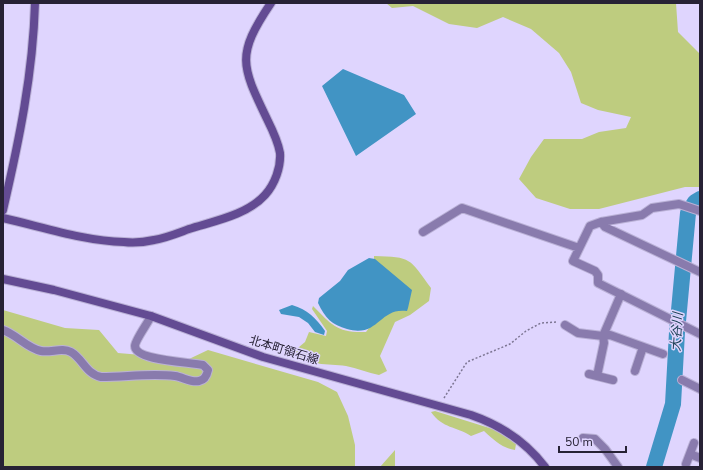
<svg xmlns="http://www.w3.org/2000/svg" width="703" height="470" font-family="'Nunito Sans','Noto Sans JP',sans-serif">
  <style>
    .green { fill: #becc7f }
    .water { fill: #4194c4 }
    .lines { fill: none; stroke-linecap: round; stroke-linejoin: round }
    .river { stroke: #4194c4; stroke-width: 16 }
    .street-casing { stroke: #bab1d6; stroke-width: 10 }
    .secondary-casing { stroke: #bab1d6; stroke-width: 10 }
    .path { stroke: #7d7693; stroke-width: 1.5; stroke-dasharray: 2 2; stroke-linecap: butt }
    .street { stroke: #897bad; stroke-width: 8 }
    .secondary { stroke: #634b93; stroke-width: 8 }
    .labels { text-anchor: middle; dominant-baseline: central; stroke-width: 3; stroke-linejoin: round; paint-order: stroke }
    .street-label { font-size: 12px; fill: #272235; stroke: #dfd5fe }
    .water-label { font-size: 13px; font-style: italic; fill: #1d4055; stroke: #dfd5fe }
  </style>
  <rect width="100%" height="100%" fill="#dfd5fe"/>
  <path class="green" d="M 386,3 L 676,3 L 678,32 L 700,54 L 700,187 L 685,187 L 599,209 L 570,209 L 536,198 L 519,179 L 531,157 L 544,139 L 582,139 L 599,132 L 626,128 L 631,117 L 598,110 L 581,103 L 571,72 L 559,53 L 531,29 L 503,17 L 477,28 L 449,24 L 413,6 L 392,8 Z
    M 374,256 C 412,257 409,258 431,288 L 429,301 L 410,315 L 395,322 L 380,356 L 387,371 L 379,375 C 368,373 357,368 346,366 C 328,363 307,367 293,352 L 305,342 L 309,332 L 326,336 L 327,331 L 312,309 L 313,306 C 332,325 337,333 366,332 L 374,321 Z
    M 3,310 L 65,328 L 99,330 L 118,353 L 189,359 L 208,350 L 318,382 L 337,392 L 348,416 L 355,445 L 355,467 L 3,467 Z
    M 435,411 L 499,431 L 516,444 L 515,450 C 502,448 494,440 484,431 L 471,436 C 456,426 443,429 431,412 Z
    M 395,450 L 395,467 L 380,467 Z"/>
  <path class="water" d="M 343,69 L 404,95 L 416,114 L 356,156 L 322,86 Z
    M 369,258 L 375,259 L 412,290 L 408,308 L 407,311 C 379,307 379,338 347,329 C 332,325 325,318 318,303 L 319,298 L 340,281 L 348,270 Z
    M 292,305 C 308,310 316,318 325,331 L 324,335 L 315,332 L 308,323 L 299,317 L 281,314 L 279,310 Z"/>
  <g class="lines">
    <path class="river" d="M 654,467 L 673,404 L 677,332 L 688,213 L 695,202 L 700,199"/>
    <g class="street-casing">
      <path id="street" d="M 700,211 L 679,204 L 652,208 L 642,215 L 601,222 L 590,226 L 573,261 L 595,271 L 598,275 L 598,283 L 700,334
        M 601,222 L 605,227 L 700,272
        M 423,232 L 462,208 L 579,248
        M 565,325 L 578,333 L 603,336 L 621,294
        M 3,330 C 17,335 27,348 41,351 C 51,353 62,347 71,352 C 83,359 86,374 101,377 C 126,377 150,373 175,376 C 183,377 191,383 199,381 C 205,380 207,375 208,370 L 203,365 C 191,362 135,361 135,346 C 135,340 148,323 151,316
        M 635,371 L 643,347
        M 589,374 L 613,380
        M 597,376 L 604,343 L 603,336 L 610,335 L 663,354
        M 682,380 L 700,389
        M 583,438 L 595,439 L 605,449 L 618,467
        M 690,454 L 700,458
        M 686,464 L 694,443"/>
    </g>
    <g class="secondary-casing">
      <path id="secondary" d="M 3,210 C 19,141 33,74 35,3
        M 3,218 C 43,227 84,241 124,242 C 133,243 145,242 154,240 C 166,238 178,233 189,229 C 214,221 247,215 265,195 C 275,184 281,167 280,153 C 278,141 272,129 267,119 C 241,65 236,55 271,3
        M 3,279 L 54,290 L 151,316 L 263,357 L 471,415 C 500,425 526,442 545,467"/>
    </g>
    <path class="path" d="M 444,398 L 467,362 L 510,344 L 526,331 L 541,323 L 558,322"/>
    <use href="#street" class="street"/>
    <use href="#secondary" class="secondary"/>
  </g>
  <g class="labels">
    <g class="street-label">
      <text transform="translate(284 350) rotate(17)">北本町領石線</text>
    </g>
    <g class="water-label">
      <text transform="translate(677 332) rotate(-86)">大谷川</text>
    </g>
  </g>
  <rect width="703" height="470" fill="none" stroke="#272235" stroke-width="8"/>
  <path d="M559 446v6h67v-6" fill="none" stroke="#272235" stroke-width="2"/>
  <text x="565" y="446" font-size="12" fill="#272235" stroke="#dfd5fe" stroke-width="3" paint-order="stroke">50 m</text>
</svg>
